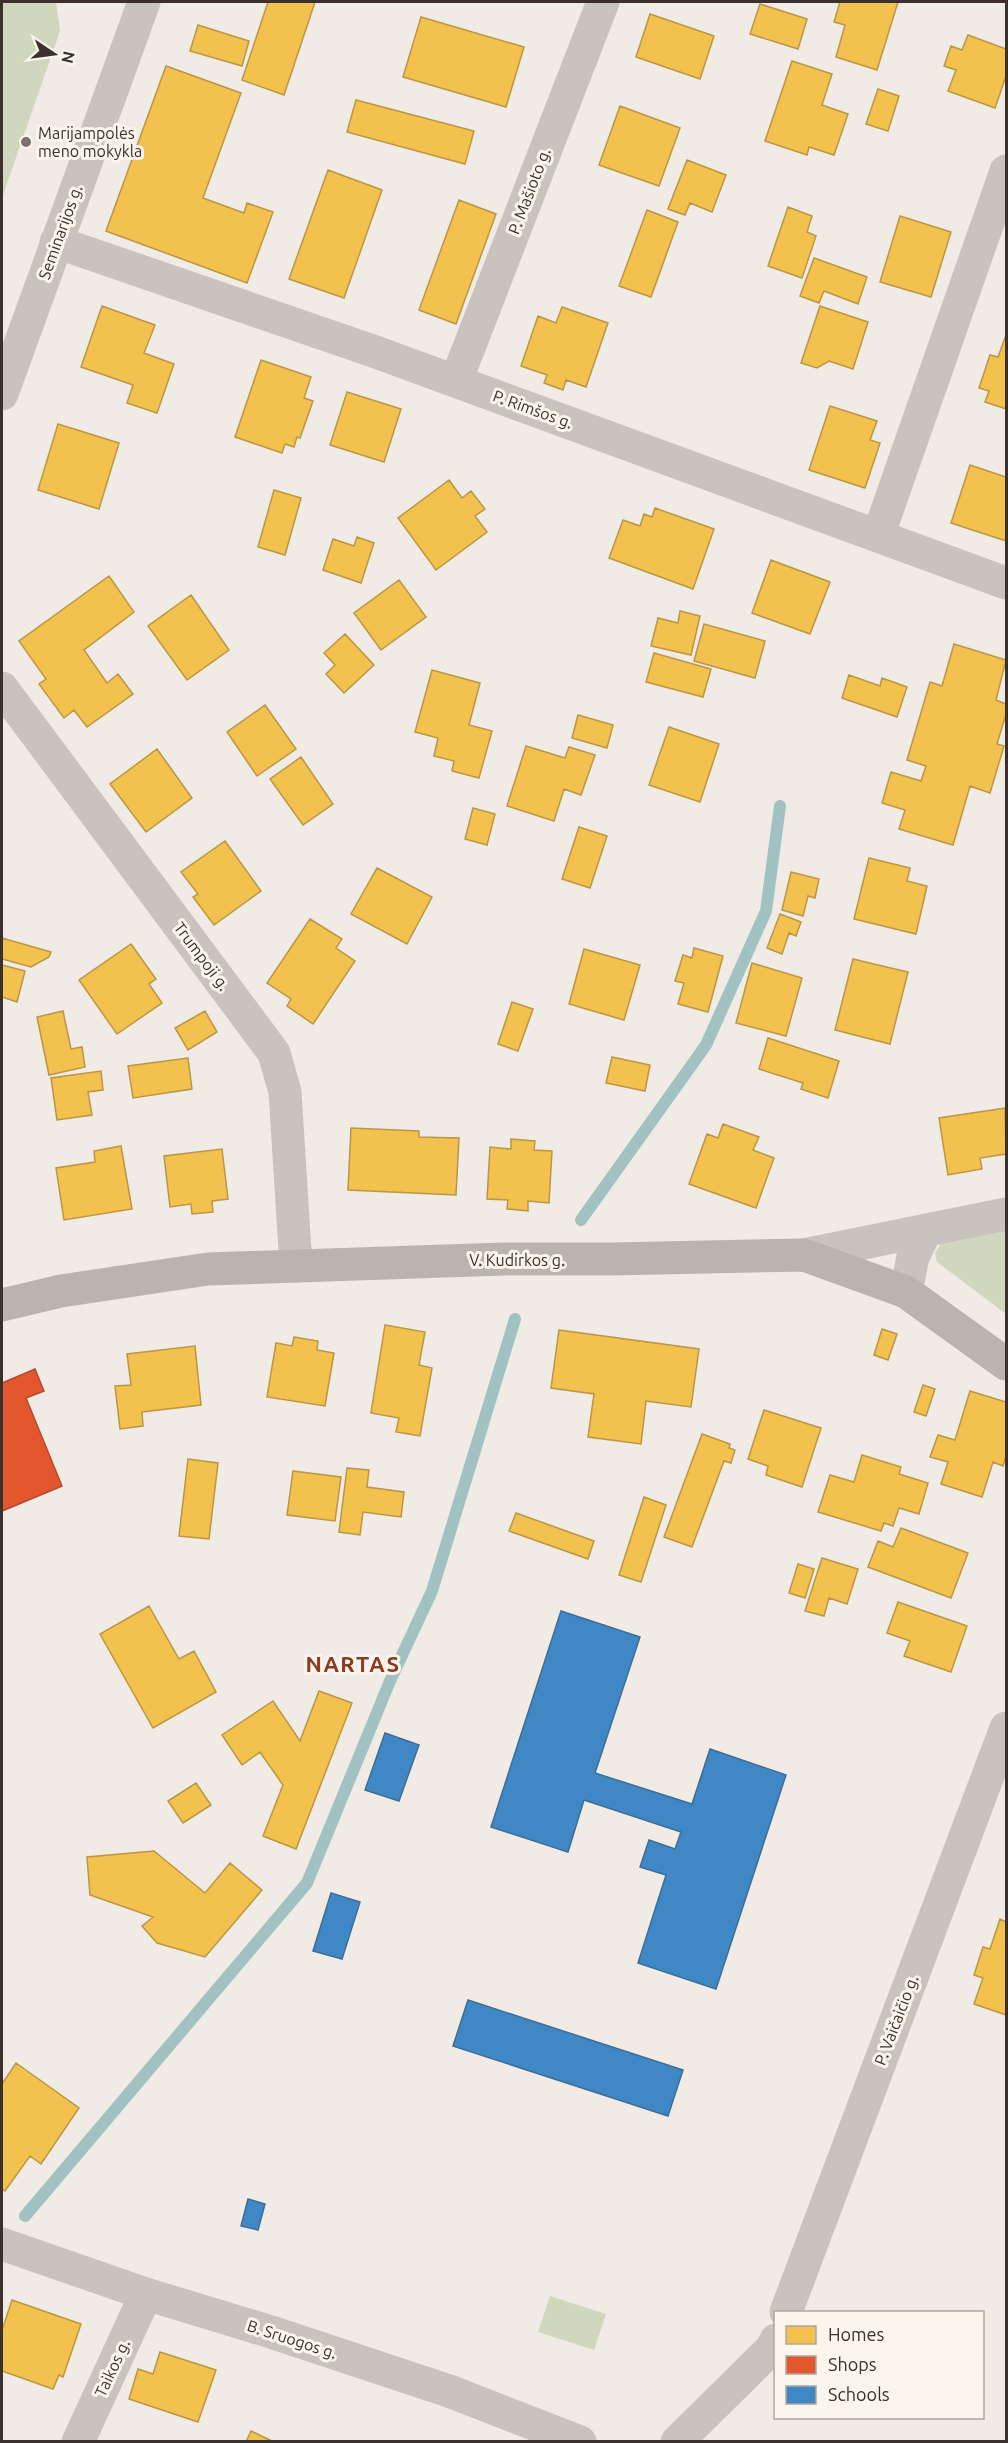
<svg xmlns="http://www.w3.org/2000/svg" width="1008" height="2443" font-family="Ubuntu,sans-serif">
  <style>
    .green { fill: #d1d6bf }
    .homes { fill: #f2c14e; stroke: #bb9644; stroke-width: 1.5 }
    .shops { fill: #e4572e; stroke: #b14b2d; stroke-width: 1.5 }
    .schools { fill: #3f88c5; stroke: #3e6e97; stroke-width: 1.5 }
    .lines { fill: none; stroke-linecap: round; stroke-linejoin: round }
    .stream { stroke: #a1c2c1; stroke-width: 12 }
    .street { stroke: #c9c3be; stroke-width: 33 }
    .secondary { stroke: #bab3ae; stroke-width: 33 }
    .poi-dot { fill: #7a716c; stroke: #fbf5ee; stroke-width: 2 }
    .labels { text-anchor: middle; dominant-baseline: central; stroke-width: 6; stroke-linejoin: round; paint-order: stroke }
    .poi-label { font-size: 16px; fill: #3b302b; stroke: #fbf5ee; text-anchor: start }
    .street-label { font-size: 16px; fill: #3b302b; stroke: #fbf5ee }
    .district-label { font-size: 22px; font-weight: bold; letter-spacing: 1.5px; fill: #8c3b22; stroke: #fbf5ee }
  </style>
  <rect width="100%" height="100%" fill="#f0ebe5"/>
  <path class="green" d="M 2,2 L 56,2 L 60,31 L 2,198 Z
    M 1006,1225 L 1006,1314 L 937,1262 L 935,1253 L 942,1242 Z
    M 550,2296 L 606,2314 L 594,2350 L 538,2332 Z"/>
  <path class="homes" d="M 268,2 L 315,2 L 284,95 L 242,80 Z
    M 840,2 L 898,2 L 877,70 L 836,57 L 845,25 L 834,22 Z
    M 760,4 L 807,19 L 798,49 L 750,34 Z
    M 650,14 L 714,36 L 700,79 L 636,57 Z
    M 421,17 L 524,47 L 506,107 L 403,77 Z
    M 198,25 L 249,41 L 242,66 L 190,51 Z
    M 968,35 L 1006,49 L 1006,76 L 995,108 L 948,91 L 956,70 L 944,66 L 951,46 L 962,50 Z
    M 792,61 L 832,74 L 822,105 L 848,114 L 834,155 L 809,147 L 807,155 L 765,141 Z
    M 166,66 L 241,93 L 203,198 L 244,213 L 247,203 L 273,212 L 247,283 L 106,231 Z
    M 878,89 L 899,96 L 888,131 L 866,124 Z
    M 356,100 L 474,131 L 465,164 L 347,132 Z
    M 620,106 L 680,128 L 659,186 L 599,165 Z
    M 687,160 L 726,175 L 712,212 L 690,203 L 685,215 L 668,209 Z
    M 328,170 L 382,190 L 344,298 L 289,279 Z
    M 459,200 L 496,214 L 456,324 L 419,310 Z
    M 788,207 L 812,216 L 807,232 L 816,236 L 802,278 L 768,266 Z
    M 647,210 L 678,222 L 651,297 L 619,286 Z
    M 900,216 L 951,232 L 931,297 L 880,282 Z
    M 814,258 L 867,277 L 858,304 L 824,291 L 819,303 L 800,296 Z
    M 102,306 L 155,325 L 144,353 L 174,364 L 157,413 L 127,403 L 133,385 L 81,367 Z
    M 820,306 L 868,322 L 853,369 L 829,361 L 817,368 L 801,363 Z
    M 562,307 L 608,323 L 586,387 L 566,380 L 563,390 L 544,383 L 547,375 L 521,366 L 538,316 L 556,323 Z
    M 1006,335 L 1006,409 L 985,402 L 989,391 L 979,388 L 990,355 L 998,357 Z
    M 261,360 L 311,377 L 304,398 L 313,401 L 300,438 L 297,437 L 294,447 L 285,444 L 282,453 L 235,437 Z
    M 347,392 L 401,409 L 384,462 L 330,445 Z
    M 830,406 L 877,421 L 870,440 L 880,443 L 865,488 L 809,470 Z
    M 58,424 L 119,443 L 99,509 L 38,490 Z
    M 970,465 L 1006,477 L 1006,541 L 951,523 Z
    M 449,480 L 462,498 L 471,491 L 485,509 L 475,516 L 487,532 L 436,570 L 398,518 Z
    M 274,490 L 301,498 L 285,555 L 258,547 Z
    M 655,508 L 714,529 L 693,589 L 609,558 L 623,520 L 640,526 L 644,514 L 652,517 Z
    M 357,537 L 374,543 L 361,583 L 323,570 L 333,539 L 354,546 Z
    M 771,560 L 830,582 L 810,634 L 752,613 Z
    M 109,576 L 134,612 L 84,650 L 107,683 L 118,674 L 133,694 L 87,727 L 74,710 L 64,718 L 39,684 L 46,679 L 19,641 Z
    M 399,580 L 426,617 L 381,650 L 354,613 Z
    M 191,595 L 229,650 L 187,680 L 148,626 Z
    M 680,611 L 700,616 L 691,655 L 651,646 L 658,618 L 678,623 Z
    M 704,624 L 765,641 L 755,678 L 694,661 Z
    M 345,634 L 374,665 L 344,693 L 326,674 L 335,665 L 324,653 Z
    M 954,644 L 1006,660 L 996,700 L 1006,704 L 1006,714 L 997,744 L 1004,746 L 990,793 L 970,786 L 953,845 L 899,829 L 905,810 L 882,803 L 891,772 L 921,781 L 926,766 L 907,760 L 930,682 L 942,686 Z
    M 654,653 L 711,669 L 703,697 L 646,682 Z
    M 432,670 L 480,683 L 469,725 L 492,731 L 479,778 L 452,771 L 454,761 L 434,756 L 438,738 L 415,732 Z
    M 849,675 L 880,686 L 882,678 L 907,687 L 897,717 L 842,698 Z
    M 265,705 L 296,749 L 257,776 L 227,732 Z
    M 578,715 L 613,725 L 607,748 L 572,738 Z
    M 669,727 L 719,744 L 700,802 L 649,785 Z
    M 526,746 L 565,758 L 569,747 L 595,755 L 581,795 L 564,789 L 554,821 L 507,806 Z
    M 157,749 L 192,798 L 146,832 L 110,784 Z
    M 301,757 L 333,804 L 303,825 L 270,779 Z
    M 473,808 L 495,814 L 487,845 L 465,839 Z
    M 579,827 L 607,836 L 590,888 L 562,879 Z
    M 225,841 L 261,891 L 214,925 L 193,897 L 198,894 L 181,872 Z
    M 869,858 L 910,868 L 907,881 L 927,886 L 916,934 L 854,919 Z
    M 377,868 L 432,897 L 407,944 L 351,914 Z
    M 791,872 L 819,879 L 815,898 L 808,896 L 803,916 L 782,910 Z
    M 780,914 L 801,922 L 796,936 L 789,933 L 782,954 L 767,948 Z
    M 310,919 L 342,939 L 336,948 L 355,961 L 313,1024 L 287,1006 L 291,999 L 267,983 Z
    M 2,938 L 51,952 L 49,957 L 31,967 L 2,959 Z
    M 131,944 L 156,979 L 149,984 L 162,1003 L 117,1034 L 79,980 Z
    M 694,948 L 723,956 L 708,1012 L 678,1004 L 684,983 L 675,981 L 683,955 L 692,958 Z
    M 584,949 L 640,965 L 624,1020 L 569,1004 Z
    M 853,959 L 908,972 L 890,1044 L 835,1030 Z
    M 752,963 L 802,978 L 786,1036 L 736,1023 Z
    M 2,965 L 25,971 L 17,1002 L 2,997 Z
    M 512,1002 L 533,1009 L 518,1051 L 498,1044 Z
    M 63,1011 L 71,1049 L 82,1047 L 85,1067 L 49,1075 L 37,1017 Z
    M 205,1011 L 217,1032 L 188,1050 L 175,1028 Z
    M 768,1038 L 839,1061 L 828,1098 L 801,1089 L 803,1083 L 759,1069 Z
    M 612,1057 L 650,1065 L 645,1091 L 606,1083 Z
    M 188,1058 L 192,1089 L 133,1098 L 128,1066 Z
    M 101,1071 L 103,1090 L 88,1092 L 92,1115 L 57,1120 L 51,1078 Z
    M 1005,1108 L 1006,1154 L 980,1158 L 982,1169 L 948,1175 L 939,1118 Z
    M 723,1124 L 759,1137 L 753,1150 L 774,1158 L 756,1208 L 689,1184 L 707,1134 L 718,1138 Z
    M 351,1128 L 419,1131 L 419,1137 L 459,1138 L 456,1195 L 348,1190 Z
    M 511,1139 L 535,1141 L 534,1150 L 552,1151 L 549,1203 L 528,1201 L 528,1211 L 507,1209 L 508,1200 L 487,1199 L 490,1147 L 511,1149 Z
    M 121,1146 L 132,1209 L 64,1220 L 56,1168 L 95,1162 L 94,1151 Z
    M 222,1149 L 228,1199 L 212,1201 L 213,1212 L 192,1214 L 191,1204 L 170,1207 L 164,1156 Z
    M 385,1325 L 425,1332 L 419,1365 L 432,1368 L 420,1436 L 396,1432 L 399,1418 L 371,1413 Z
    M 882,1329 L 897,1334 L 888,1360 L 874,1355 Z
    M 559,1330 L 699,1349 L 691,1407 L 646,1401 L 641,1444 L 588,1437 L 594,1394 L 551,1388 Z
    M 294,1337 L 318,1341 L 317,1350 L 334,1353 L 325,1406 L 267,1397 L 276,1343 L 292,1346 Z
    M 195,1346 L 201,1405 L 142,1412 L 143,1426 L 120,1429 L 115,1386 L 131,1385 L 127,1354 Z
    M 923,1385 L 935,1389 L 926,1416 L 914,1412 Z
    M 970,1391 L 1006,1402 L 1006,1456 L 1003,1466 L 993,1462 L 982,1497 L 941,1484 L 948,1462 L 930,1457 L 938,1435 L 955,1440 Z
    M 764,1410 L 821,1428 L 802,1487 L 766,1475 L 768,1466 L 748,1459 Z
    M 702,1434 L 730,1444 L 729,1448 L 735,1450 L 731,1463 L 724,1461 L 692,1547 L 664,1537 Z
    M 862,1455 L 901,1467 L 899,1474 L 928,1483 L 919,1514 L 899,1508 L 893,1526 L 884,1523 L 881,1531 L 818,1512 L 830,1475 L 854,1482 Z
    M 188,1459 L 218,1463 L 209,1539 L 179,1536 Z
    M 347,1468 L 369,1470 L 367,1487 L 404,1492 L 401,1517 L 363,1512 L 360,1535 L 339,1532 Z
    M 293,1471 L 341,1477 L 335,1521 L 287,1515 Z
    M 644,1497 L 666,1505 L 641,1582 L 619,1575 Z
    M 516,1513 L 594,1541 L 588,1559 L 509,1531 Z
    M 901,1528 L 968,1553 L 951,1598 L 868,1567 L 878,1541 L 893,1547 Z
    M 822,1558 L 858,1569 L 847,1604 L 829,1598 L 824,1616 L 805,1611 Z
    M 798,1564 L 814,1569 L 805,1598 L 789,1593 Z
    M 898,1602 L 967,1626 L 951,1672 L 904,1656 L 910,1641 L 887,1633 Z
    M 149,1606 L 179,1659 L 194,1651 L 216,1692 L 153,1728 L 100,1634 Z
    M 319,1691 L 352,1703 L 296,1849 L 263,1836 L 283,1785 L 260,1752 L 242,1765 L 222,1735 L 273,1701 L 300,1741 Z
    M 196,1783 L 211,1805 L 183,1823 L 168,1801 Z
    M 154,1851 L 205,1893 L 230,1863 L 262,1890 L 205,1957 L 157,1943 L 142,1926 L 153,1917 L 90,1895 L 87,1857 Z
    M 1000,1919 L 1006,1922 L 1006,2015 L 974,2004 L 983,1978 L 974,1975 L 983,1947 L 990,1949 Z
    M 16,2063 L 79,2108 L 41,2164 L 30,2156 L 5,2191 L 2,2189 L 2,2084 Z
    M 12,2300 L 81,2324 L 63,2377 L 59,2375 L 53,2389 L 2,2371 L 2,2330 Z
    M 160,2352 L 216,2370 L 198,2422 L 129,2399 L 138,2369 L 153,2374 Z
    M 251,2431 L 274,2442 L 246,2442 Z"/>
  <path class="shops" d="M 35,1369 L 44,1391 L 26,1398 L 62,1486 L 2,1511 L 2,1383 Z"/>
  <path class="schools" d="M 561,1611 L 640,1637 L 595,1773 L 692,1804 L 710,1749 L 786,1775 L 716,1989 L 638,1963 L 666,1875 L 640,1867 L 649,1840 L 675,1849 L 681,1832 L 584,1800 L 568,1852 L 491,1827 Z
    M 385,1733 L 419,1745 L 399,1801 L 365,1790 Z
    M 331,1893 L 360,1902 L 342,1959 L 313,1951 Z
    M 468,2000 L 683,2070 L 668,2116 L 453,2046 Z
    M 248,2199 L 265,2204 L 258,2230 L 241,2226 Z"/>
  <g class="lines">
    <path class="stream" d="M 581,1220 L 706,1045 L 766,911 L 780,806
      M 25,2216 L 307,1883 L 390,1681 L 432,1591 L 515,1319"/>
    <path class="street" d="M 56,242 L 373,351 L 1006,583
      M 456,381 L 603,2
      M 2,394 L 144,2
      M 878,536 L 1006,171
      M 2,688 L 274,1053 L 285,1092 L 296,1266
      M 804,1255 L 1006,1214
      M 906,1292 L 913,1257 L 926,1230
      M 2,2244 L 146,2294 L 271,2332 L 449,2391 L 580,2442
      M 786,2312 L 1006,1728
      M 78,2442 L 146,2294
      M 677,2442 L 772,2348 L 776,2340"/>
    <path class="secondary" d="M 2,1305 L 61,1291 L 208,1269 L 504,1259 L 611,1259 L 804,1255 L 906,1292 L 1006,1364"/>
  </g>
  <circle class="poi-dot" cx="26" cy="142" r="6"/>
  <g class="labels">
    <g class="poi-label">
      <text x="38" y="133">Marijampolės<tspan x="38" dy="18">meno mokykla</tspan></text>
    </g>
    <g class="street-label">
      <text transform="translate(529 191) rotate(-69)">P. Mašioto g.</text>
      <text transform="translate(60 232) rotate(-70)">Seminarijos g.</text>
      <text transform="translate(533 409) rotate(20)">P. Rimšos g.</text>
      <text transform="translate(202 956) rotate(53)">Trumpoji g.</text>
      <text x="517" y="1260">V. Kudirkos g.</text>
      <text transform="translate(896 2020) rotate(-69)">P. Vaičaičio g.</text>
      <text transform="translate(292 2339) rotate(18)">B. Sruogos g.</text>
      <text transform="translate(112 2368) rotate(-65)">Taikos g.</text>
    </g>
    <g class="district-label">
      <text x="353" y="1663">NARTAS</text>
    </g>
  </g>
  <rect width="1008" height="2443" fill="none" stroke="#3b302b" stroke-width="6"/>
  <rect x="774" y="2311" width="210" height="108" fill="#fbf5ee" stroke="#aea6a0" stroke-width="1.5"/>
  <rect x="786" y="2326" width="30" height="18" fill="#f2c14e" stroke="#aea6a0" stroke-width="1.5"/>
  <text x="828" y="2341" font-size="18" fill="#3b302b">Homes</text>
  <rect x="786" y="2356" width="30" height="18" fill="#e4572e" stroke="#aea6a0" stroke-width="1.5"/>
  <text x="828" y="2371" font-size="18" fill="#3b302b">Shops</text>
  <rect x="786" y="2386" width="30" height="18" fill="#3f88c5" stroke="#aea6a0" stroke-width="1.5"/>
  <text x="828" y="2401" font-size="18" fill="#3b302b">Schools</text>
  <g transform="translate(54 54) rotate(103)" stroke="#fbf5ee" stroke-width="4.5" paint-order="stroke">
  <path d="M0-4.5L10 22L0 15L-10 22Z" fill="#3b302b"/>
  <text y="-9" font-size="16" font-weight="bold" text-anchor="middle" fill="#3b302b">N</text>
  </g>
</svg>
